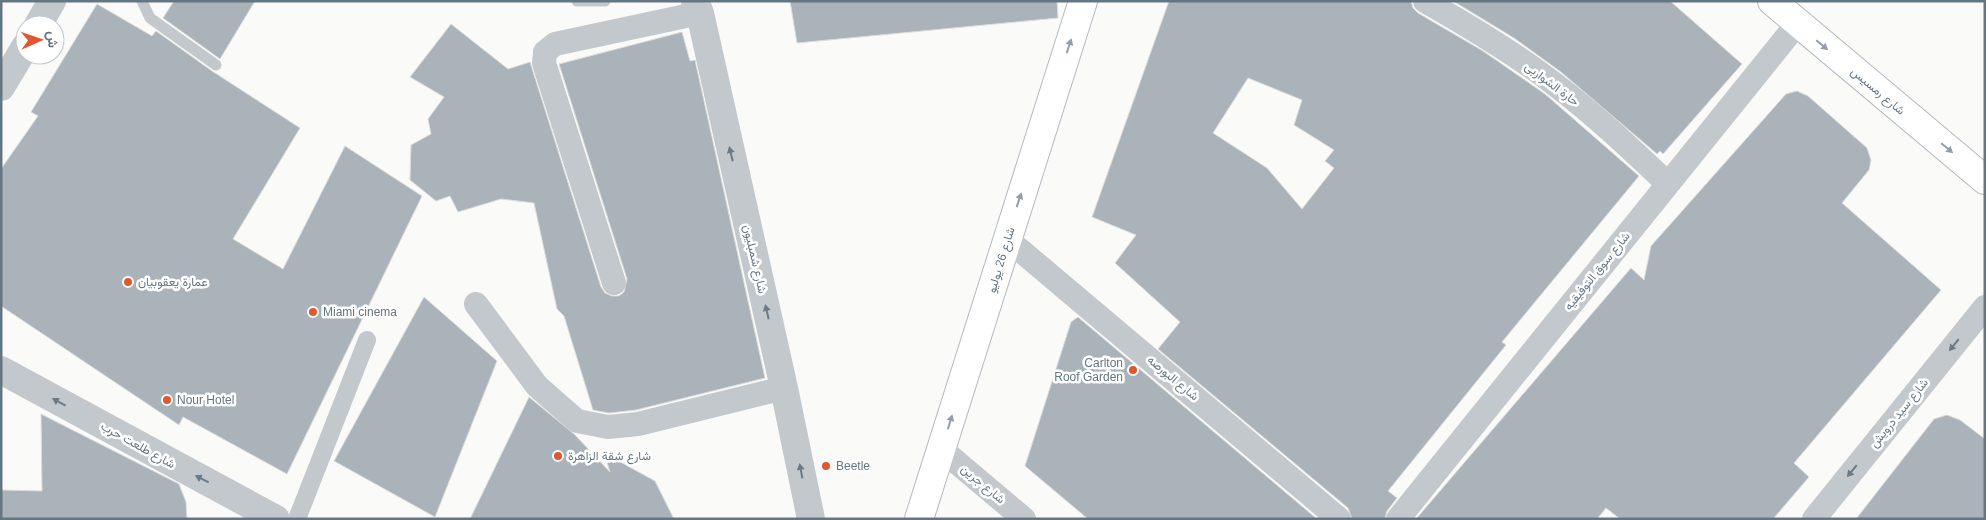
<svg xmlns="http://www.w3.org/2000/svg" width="1986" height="520" font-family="Arial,Vazirmatn,sans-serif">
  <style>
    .building { fill: #aab3b9; stroke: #dcdcda; fill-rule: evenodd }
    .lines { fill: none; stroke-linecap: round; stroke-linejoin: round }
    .secondary-casing { stroke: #b3babf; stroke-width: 30 }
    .primary-casing { stroke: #b5babe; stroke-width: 30 }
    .service { stroke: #c3c8cc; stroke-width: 11 }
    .pedestrian { stroke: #c3c8cc; stroke-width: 18 }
    .minor { stroke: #c3c8cc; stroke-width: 24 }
    .tertiary { stroke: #c3c8cc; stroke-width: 28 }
    .secondary { stroke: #fff; stroke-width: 28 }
    .primary { stroke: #fff; stroke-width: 28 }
    .oneway { fill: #939fa8 }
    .oneway2 { fill: #6a7a87 }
    .poi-dot { fill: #e4572e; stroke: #fff; stroke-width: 2 }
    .labels { text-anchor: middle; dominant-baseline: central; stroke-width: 5; stroke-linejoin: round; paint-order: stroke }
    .street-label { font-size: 12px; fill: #657683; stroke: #fff }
    .poi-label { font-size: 12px; fill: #657683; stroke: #fff; text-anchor: start }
  </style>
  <rect width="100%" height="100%" fill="#fafaf8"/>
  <path class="building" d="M 174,1 L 255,1 L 220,59 L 163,18 Z
    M 790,1 L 1057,1 L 1058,18 L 797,43 Z
    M 1169,1 L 1411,1 L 1413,8 L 1418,13 L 1483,51 L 1545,94 L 1639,176 L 1502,342 L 1506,345 L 1388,491 L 1397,498 L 1387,511 L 1385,519 L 1352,519 L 1348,508 L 1158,349 L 1180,322 L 1115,263 L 1136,235 L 1092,217 ZM 1248,78 L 1302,100 L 1294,125 L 1334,150 L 1325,161 L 1334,168 L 1302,209 L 1267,168 L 1213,133 Z
    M 1453,1 L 1670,1 L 1742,64 L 1663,154 L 1660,151 L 1657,154 L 1561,72 L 1514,38 Z
    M 97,4 L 152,36 L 156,31 L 212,71 L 300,128 L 233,239 L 283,269 L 345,146 L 422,196 L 287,474 L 183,417 L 179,425 L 1,306 L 1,169 L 38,116 L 31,112 Z
    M 451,24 L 508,69 L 530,62 L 601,287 L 605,293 L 612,296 L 619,296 L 624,292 L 627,279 L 559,64 L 682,32 L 690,61 L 695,60 L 765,378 L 636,410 L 609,413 L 593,410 L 564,316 L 557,309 L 534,203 L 501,199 L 458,212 L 450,196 L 436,201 L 410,180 L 411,145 L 431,134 L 428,119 L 444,97 L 410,77 Z
    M 1797,91 L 1808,96 L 1867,148 L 1871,160 L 1869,170 L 1842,203 L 1941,290 L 1794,463 L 1809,477 L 1773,519 L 1620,519 L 1606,508 L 1597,519 L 1416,519 L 1631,268 L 1644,280 L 1651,246 L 1786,94 Z
    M 424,297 L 497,361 L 435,517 L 334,461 Z
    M 1078,317 L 1317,519 L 1088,519 L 1025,466 L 1071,322 Z
    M 529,397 L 574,434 L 610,472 L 604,453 L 655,481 L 674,519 L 470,519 Z
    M 41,414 L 179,484 L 186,502 L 187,519 L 1,519 L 1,490 L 42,491 Z
    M 1947,415 L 1960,420 L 1985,439 L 1985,519 L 1856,519 L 1934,419 Z"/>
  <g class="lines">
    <g class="secondary-casing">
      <path id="secondary" d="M 919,519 L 1083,1"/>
    </g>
    <g class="primary-casing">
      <path id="primary" d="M 1772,1 L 1985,180"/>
    </g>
    <path class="service" d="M 142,1 L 150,18 L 216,65
      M 577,1 L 605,1"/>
    <path class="pedestrian" d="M 297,519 L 367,340"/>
    <path class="minor" d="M 1425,1 C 1469,26 1513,52 1553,83 C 1594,114 1631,149 1668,184
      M 1007,239 L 1339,519
      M 614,283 L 544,63 L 545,52 L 555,44 L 700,13
      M 476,304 L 537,386 L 577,421 L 608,427 L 638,424 L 784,388
      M 941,449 L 1024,519
      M 1398,519 L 1797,24
      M 1814,519 L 1985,307"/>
    <path class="tertiary" d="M 695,1 L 700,13 L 784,388 L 811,519
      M 38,25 L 52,1
      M 1,87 L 25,47
      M 1,370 L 276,519"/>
    <use href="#secondary" class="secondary"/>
    <use href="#primary" class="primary"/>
  </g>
  <defs><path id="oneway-solid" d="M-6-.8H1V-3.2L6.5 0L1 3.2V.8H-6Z" transform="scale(1.25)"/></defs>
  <g class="oneway">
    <use href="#oneway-solid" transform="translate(1822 45) rotate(40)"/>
    <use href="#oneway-solid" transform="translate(1069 46) rotate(-72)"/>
    <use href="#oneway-solid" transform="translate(1947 148) rotate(40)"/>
    <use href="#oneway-solid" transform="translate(1019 200) rotate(-72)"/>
    <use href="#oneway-solid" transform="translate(950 422) rotate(-73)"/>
  </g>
  <g class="oneway2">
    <use href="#oneway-solid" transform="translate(731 154) rotate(-103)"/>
    <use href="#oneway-solid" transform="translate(767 312) rotate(-103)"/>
    <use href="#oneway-solid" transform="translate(1954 345) rotate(129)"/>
    <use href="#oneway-solid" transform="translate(59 402) rotate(-151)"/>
    <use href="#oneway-solid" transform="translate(801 471) rotate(-101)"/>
    <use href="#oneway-solid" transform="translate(1852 471) rotate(129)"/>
    <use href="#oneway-solid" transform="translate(202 479) rotate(-153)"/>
  </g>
  <g class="poi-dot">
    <circle cx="128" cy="282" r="5"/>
    <circle cx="313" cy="312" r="5"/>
    <circle cx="1133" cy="370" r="5"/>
    <circle cx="167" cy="400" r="5"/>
    <circle cx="558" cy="456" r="5"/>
    <circle cx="826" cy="466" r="5"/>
  </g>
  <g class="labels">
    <g class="street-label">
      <text transform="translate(1552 84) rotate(37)">حارة الشواربى</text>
      <text transform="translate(1878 91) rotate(40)">شارع رمسيس</text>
      <text transform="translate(755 259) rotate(77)">شارع شمبليون</text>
      <text transform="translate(1001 260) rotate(-73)">شارع 26 يوليو</text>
      <text transform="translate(1597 271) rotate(-51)">شارع سوق التوفيقيه</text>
      <text transform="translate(1173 378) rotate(40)">شارع البورصه</text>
      <text transform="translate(1899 413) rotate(-51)">شارع سيد درويش</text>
      <text transform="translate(138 445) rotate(29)">شارع طلعت حرب</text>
      <text transform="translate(983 484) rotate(40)">شارع جرين</text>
    </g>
    <g class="poi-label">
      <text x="138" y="282">عمارة يعقوبيان</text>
      <text x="323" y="312">Miami cinema</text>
      <text x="1123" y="363" text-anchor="end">Carlton<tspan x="1123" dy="14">Roof Garden</tspan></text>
      <text x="177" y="400">Nour Hotel</text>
      <text x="568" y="456">شارع شقة الزاهرة</text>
      <text x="836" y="466">Beetle</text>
    </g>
  </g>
  <rect width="1986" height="520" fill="none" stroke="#657683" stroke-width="5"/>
  <g transform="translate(40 40) rotate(88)"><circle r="24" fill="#ffffff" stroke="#c1c8cd"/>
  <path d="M0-4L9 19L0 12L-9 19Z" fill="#e4572e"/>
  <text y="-8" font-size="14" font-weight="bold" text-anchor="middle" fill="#657683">ش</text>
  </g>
</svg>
